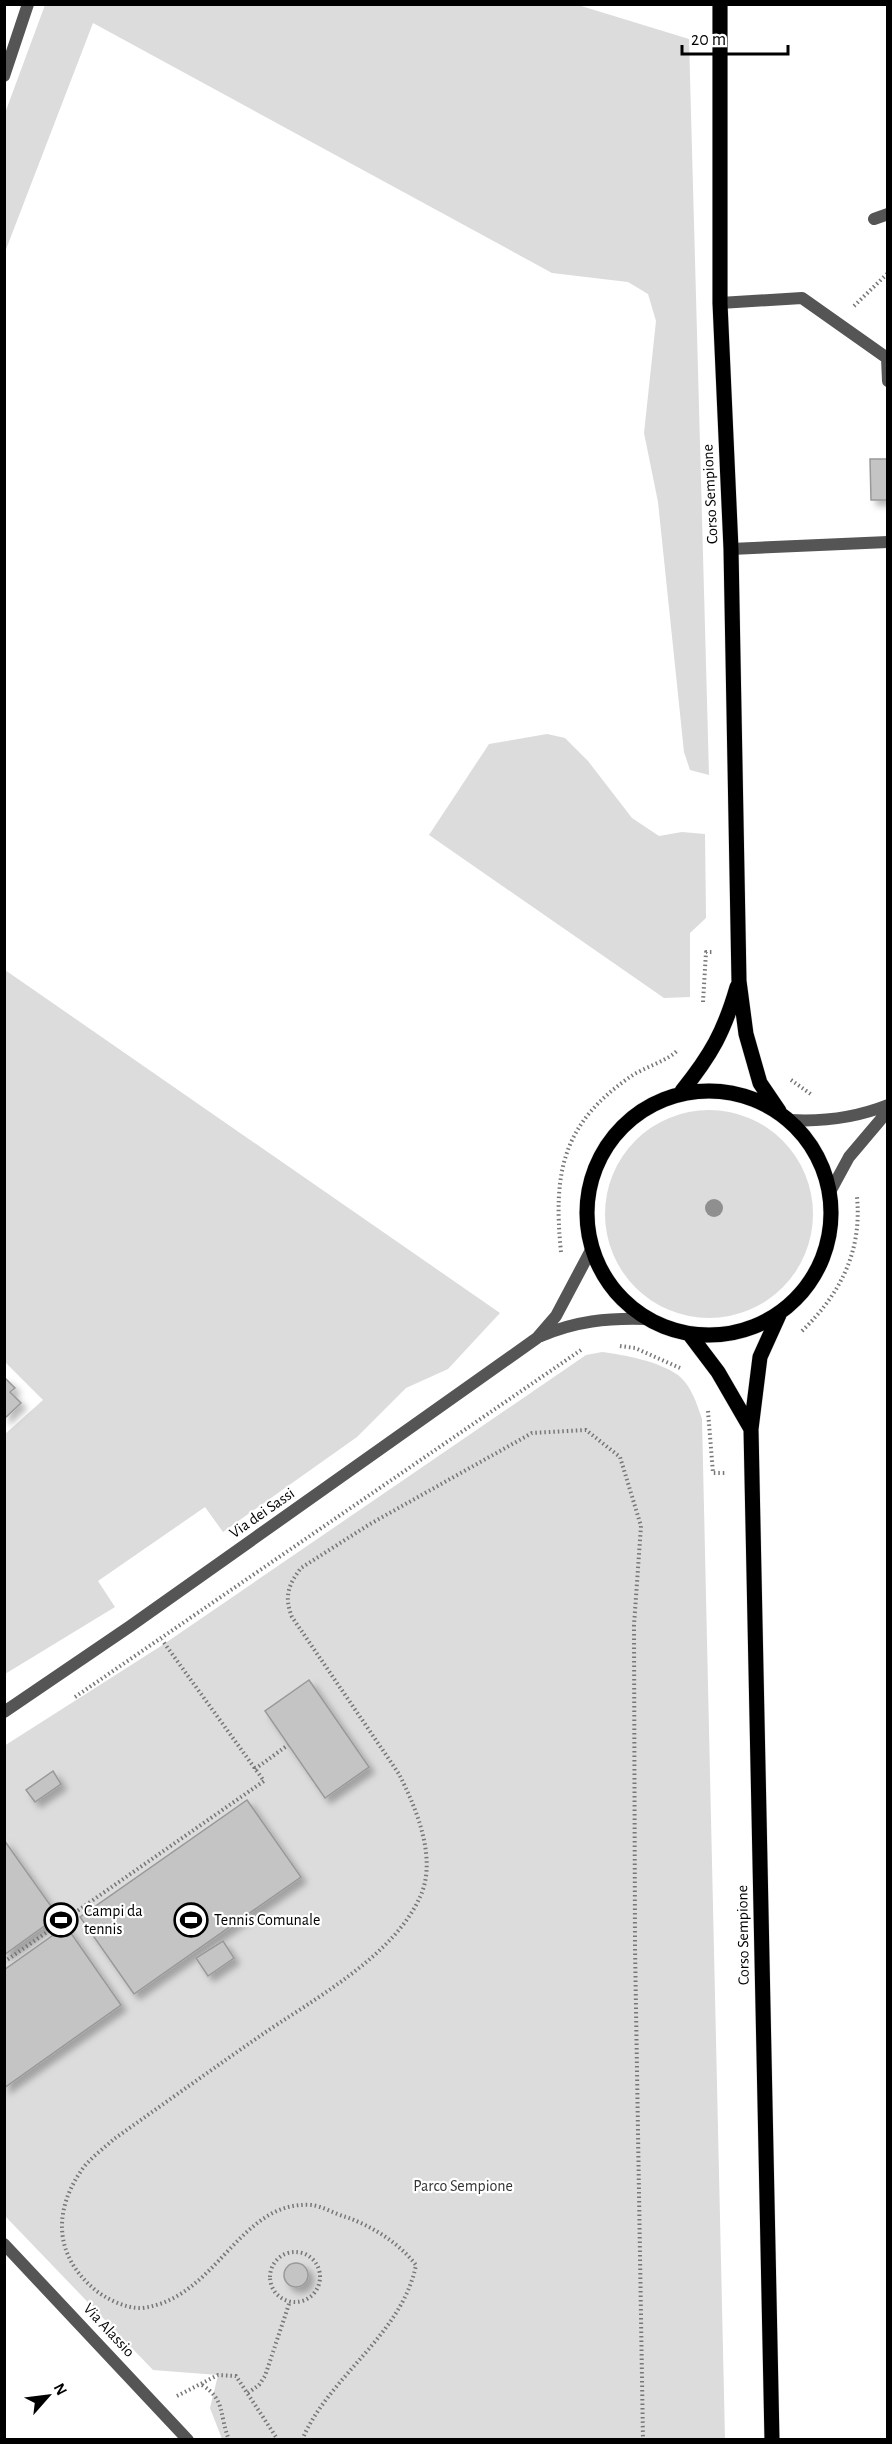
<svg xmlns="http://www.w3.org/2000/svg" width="892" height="2444" font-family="'Alegreya Sans',sans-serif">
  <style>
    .green { fill: #dcdcdc }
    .building { fill: #c4c4c4; stroke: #999; stroke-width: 1.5; filter: url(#shadow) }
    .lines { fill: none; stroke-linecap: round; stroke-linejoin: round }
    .primary-casing { stroke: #dbdbdb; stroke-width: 16 }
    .path { stroke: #777; stroke-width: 4; stroke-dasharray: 1.5 3; stroke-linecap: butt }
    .lane { stroke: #555; stroke-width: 12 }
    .street { stroke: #555; stroke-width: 12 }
    .primary { stroke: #000; stroke-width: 15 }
    .tree { fill: #8f8f8f }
    .labels { text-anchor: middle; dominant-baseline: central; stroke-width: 4.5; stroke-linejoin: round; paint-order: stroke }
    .street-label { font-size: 16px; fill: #000; stroke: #fff }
    .poi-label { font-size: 16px; fill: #000; stroke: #fff; text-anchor: start }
    .park-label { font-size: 16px; fill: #333; stroke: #fff }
  </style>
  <defs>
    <filter id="shadow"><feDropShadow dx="5.5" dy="5.5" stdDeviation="3" flood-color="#0004"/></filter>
  </defs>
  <rect width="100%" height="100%" fill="#fff"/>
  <path class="green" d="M 45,5 L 578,5 L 689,39 L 709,775 L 690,770 L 684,752 L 658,502 L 644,433 L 656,321 L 648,294 L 628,282 L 552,273 L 93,23 L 5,252 L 5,113 Z
    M 547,734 L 565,738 L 588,761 L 632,818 L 659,836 L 682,832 L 705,834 L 706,918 L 690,933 L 690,997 L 664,998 L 429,835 L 489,744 Z
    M 5,970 L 500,1313 L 448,1369 L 406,1388 L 357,1437 L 223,1532 L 205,1507 L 98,1581 L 115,1607 L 5,1674 L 5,1434 L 43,1400 L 5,1362 Z
    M605 1214a104 104 0 1 1 208 0a104 104 0 1 1-208 0Z
    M 602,1352 C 625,1355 658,1361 678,1375 C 691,1385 697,1404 702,1419 L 725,2439 L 222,2439 L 210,2408 L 218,2375 L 153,2370 L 5,2216 L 4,1746 L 161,1646 L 586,1355 Z"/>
  <path class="building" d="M 870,459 L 888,459 L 888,500 L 871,500 Z
    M 4,1377 L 15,1388 L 10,1392 L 21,1403 L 4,1419 Z
    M 309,1680 L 369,1767 L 325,1798 L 265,1711 Z
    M 53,1771 L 61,1784 L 35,1802 L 26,1790 Z
    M 247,1800 L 301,1877 L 134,1994 L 80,1917 Z
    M 4,1840 L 58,1916 L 4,1955 Z
    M 66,1926 L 121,2005 L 4,2088 L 4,1970 Z
    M 223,1941 L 234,1958 L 208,1976 L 196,1958 Z
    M284 2275a12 12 0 1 1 24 0a12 12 0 1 1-24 0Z"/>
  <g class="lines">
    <g class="primary-casing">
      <path id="primary" d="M 720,4 L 720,303 L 731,549 L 739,981 L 746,1034 L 760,1083 L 779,1111
        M587 1213a122 122 0 1 1 244 0a122 122 0 1 1-244 0Z
        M 682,1091 C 711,1055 724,1032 737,987
        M 690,1335 L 718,1372 L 751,1429
        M 772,2440 L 751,1429 L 760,1357 L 779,1315"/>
    </g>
    <path class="path" d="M 854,306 L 888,273
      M 703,1002 L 706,952 L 714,952
      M 791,1080 L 812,1095
      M 561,1252 C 553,1173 562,1124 630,1077 C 644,1067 666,1062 678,1050
      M 802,1331 C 841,1293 862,1251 857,1197
      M 620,1346 L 635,1348 L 680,1368
      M 708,1411 L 713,1473 L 727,1473
      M 75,1697 L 581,1350
      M 255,1769 L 288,1745
      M 4,1962 L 264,1781 L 162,1640
      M270 2277a25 25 0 1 1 50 0a25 25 0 1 1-50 0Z
      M 202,2385 C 226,2400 219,2415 229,2440
      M 248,2393 L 259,2385 L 265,2376 L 290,2301
      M 177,2396 L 218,2375 L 236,2376 L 278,2440
      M 302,2440 C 329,2376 402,2335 416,2265 C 399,2243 372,2226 346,2217 C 335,2214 322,2206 311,2205 C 239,2200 217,2299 142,2308 C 126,2309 104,2298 93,2288 C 55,2255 53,2212 81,2171 C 89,2159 103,2149 114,2139 C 162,2105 211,2070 260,2036 C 312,2000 393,1957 420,1897 C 438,1859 416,1808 399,1774 L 292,1617 C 284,1597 288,1585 301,1568 L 370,1524 L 532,1433 L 586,1430 L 620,1457 L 641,1526 L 634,1625 L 635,1947 L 643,2440"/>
    <path class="lane" d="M 4,76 L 28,4
      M 874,219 L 888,214
      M 720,303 L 802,298 L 887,358 L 888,381
      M 731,549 L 888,542"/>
    <path class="street" d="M 790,1120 C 825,1122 855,1118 888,1105
      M 830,1192 L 849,1157 L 888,1111
      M 541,1336 C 576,1321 607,1318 645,1319
      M 4,1712 L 129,1627 L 537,1338 L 556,1316 L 591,1250
      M 4,2244 L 188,2440"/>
    <use href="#primary" class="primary"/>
  </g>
  <circle class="tree" cx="714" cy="1208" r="9"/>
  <defs>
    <g id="stadium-ring" transform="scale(1.725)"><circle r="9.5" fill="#fff" stroke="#000" stroke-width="1.5"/><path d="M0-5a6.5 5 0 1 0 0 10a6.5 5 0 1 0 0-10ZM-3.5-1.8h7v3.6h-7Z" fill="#000"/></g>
  </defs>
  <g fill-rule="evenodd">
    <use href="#stadium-ring" x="61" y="1920"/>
    <use href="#stadium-ring" x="191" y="1920"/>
  </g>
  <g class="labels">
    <g class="street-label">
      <text transform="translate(710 494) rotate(-93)">Corso Sempione</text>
      <text transform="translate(262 1513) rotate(-35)">Via dei Sassi</text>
      <text transform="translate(743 1935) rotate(-91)">Corso Sempione</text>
      <text transform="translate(109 2330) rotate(47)">Via Alassio</text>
    </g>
    <g class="poi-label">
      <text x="84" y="1911">Campi da<tspan x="84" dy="18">tennis</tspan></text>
      <text x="214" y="1920">Tennis Comunale</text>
    </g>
    <g class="park-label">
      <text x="463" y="2186">Parco Sempione</text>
    </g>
  </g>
  <rect width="892" height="2444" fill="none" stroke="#000000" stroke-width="12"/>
  <g transform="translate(48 2396) rotate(62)" stroke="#ffffff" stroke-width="4.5" paint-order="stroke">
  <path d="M0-4.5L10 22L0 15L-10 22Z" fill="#000000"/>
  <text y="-9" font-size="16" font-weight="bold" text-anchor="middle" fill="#000000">N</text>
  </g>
  <path d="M682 45v9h106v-9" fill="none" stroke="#000000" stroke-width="3"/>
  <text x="691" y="45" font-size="18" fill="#000000" stroke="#ffffff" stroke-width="4.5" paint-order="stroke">20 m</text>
</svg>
